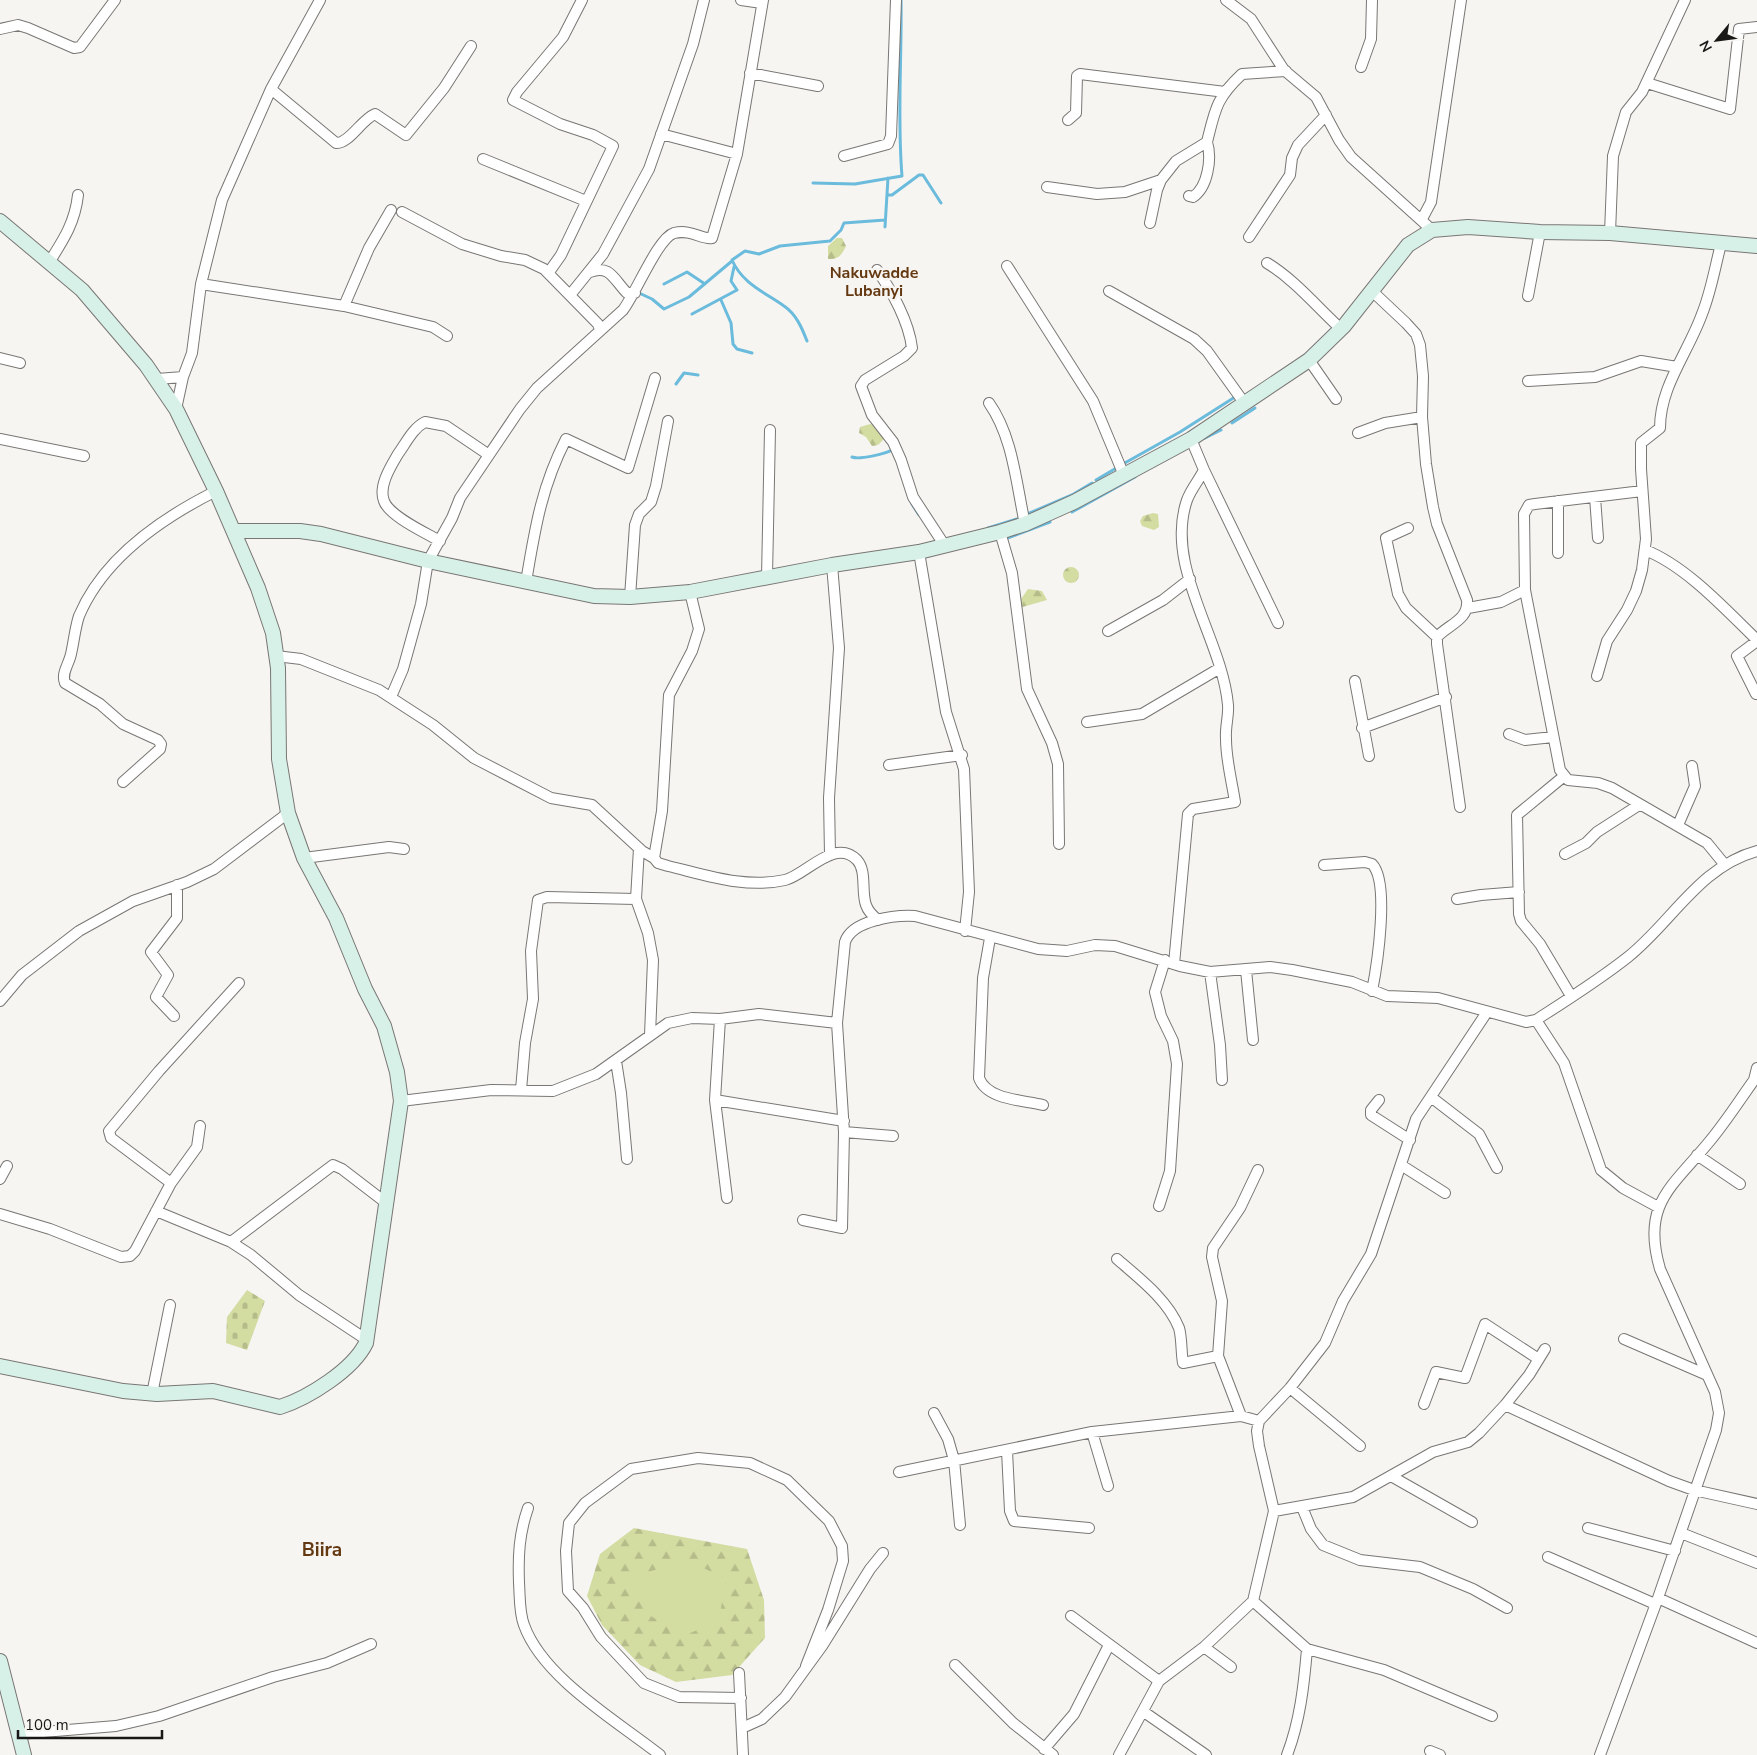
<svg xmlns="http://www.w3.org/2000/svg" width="1757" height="1755" font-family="'Nunito Sans',sans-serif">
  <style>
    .forest { fill: url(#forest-firs) }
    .cemetery { fill: url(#cemetery-stones) }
    .garden { fill: #d3dca1 }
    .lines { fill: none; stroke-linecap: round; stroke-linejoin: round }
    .stream { stroke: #6abbdc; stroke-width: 3 }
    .street-casing { stroke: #797674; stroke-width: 12 }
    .secondary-casing { stroke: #797674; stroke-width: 16 }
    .street { stroke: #fff; stroke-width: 10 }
    .secondary { stroke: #d7f1e8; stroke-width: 14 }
    .labels { text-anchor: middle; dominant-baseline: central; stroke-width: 5; stroke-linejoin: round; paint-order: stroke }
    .quarter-label { font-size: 16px; font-weight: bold; fill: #643911; stroke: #f7f5f2 }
    .district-label { font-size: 19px; font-weight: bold; fill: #643911; stroke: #f7f5f2 }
  </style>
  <defs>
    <pattern id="forest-firs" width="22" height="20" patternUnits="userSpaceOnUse" patternTransform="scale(1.25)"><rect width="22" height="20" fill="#d3dca1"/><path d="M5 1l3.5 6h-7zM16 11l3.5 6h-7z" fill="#b5bc8a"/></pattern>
    <pattern id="cemetery-stones" width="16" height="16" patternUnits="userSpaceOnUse" patternTransform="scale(1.25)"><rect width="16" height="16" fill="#d3dca1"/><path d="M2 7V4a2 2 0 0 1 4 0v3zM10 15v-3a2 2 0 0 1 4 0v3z" fill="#b5bc8a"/></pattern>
  </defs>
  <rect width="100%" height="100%" fill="#f7f5f2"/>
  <path class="forest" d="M 837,238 L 842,238 L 846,246 C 842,255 838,260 828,259 L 828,246 Z
    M 870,424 L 880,427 L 884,439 L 878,445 L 872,446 L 866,437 L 859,433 L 860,427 Z
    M 1153,513 L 1158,514 L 1159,527 L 1154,530 L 1142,526 L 1140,521 L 1143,516 Z
    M1063 575a8 8 0 1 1 16 0a8 8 0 1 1-16 0Z
    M 1028,589 L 1042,591 L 1047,600 L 1019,608 L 1021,599 Z
    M 634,1528 L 747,1549 L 764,1600 L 765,1638 L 732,1675 L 676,1682 L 640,1665 L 602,1625 L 587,1596 L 600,1554 Z"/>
  <path class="cemetery" d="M 247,1290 L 265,1301 L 247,1350 L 226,1343 L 227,1317 Z"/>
  <path class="garden" d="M 687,1561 L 726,1578 L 719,1620 L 684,1636 L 649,1615 L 631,1590 L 633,1576 Z"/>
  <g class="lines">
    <path class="stream" d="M 813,183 L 855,184 L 902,176 C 897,116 902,60 901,0
      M 887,195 L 892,195 L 919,175 L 923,175 L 941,203
      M 885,227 L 888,178
      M 664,284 L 687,272 L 705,284
      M 639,293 L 652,299 L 664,309 L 689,297 L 732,261
      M 721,300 L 731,323 L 733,344 L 737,349 L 752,353
      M 692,314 L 737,290 L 731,281 L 734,267
      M 807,341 C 802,328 796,314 784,306 C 764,292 742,283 732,260 L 745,251 L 759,254 L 780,246 L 830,241 L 841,230 L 844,223 L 885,220
      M 676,384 L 684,373 L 698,375
      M 1232,423 L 1255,408
      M 1205,438 L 1221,430
      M 852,457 C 859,460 885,454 892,450 L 892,448
      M 1123,464 L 1180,432 L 1235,397
      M 1096,480 L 1118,467
      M 912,504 L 919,515
      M 1072,512 L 1135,477
      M 1025,515 L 1072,495 L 1092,483
      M 988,528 L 1017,519
      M 1005,539 L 1050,522"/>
    <g class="street-casing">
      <path id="street" d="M 741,0 L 762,3
        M 1226,0 L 1251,19 L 1284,70 L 1316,97 L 1339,140 L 1351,157 L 1432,230
        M 0,29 L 18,25 L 28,28 L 74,48 L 80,47 L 115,0
        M 1361,67 L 1371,39 L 1372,0
        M 750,73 L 818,86
        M 1647,83 L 1730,109 L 1739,29 L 1757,27
        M 271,89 L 336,143 C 349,144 361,120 375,114 L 406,135 L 444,88 L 471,46
        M 1068,120 L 1076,113 L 1077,76 L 1080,74 L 1225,92
        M 661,134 L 737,154 L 763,0
        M 844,156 L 888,144 L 891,136 L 896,0
        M 483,159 L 586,201
        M 1047,187 L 1097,194 L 1125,192 L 1161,180 L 1176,161 L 1207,142 C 1215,110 1216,98 1242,74 L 1286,71
        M 1189,196 L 1193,197 C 1208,187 1212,158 1207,142
        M 402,212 L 462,244 L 501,256 L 525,260 L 544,269 L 598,324 L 600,330
        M 1422,219 L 1431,202 L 1461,0
        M 1150,223 L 1157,190 L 1161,180
        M 1610,233 L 1613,156 L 1626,112 L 1642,92 L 1685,0
        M 1249,237 L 1290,175 L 1292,158 L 1298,145 L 1326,115
        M 50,261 C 64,239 75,222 78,195
        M 1267,263 C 1295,280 1317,307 1341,329
        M 1007,266 L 1093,401 L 1123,473
        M 877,270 C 892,291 909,322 912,348 L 904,356 L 865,380 L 861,386 L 872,415 L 893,442 L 901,460 L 913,497 L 945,546
        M 549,272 L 561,255 L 613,146 L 593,135 L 560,124 L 513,100 L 517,92 L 563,37 L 582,0
        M 590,272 C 610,264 614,280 627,293 L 635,293
        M 201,284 L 344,306 L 433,327 L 447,336
        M 1109,291 L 1194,339 L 1207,351 L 1245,404
        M 1372,291 L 1406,323 L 1416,334 L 1420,345 L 1423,376 L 1422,417 L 1426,464 L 1433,507 L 1437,524 L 1467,600 C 1469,620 1449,624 1437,637 L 1437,644 L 1460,807
        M 570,295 L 603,254 L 649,169 L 693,44 L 704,0
        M 1528,296 L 1540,232
        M 344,306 L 369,248 L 391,210
        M 0,358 L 20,363
        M 1309,360 L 1336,399
        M 157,379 L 183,377
        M 1528,381 L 1595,377 L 1641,361 L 1677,367
        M 989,403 C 1013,437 1016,483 1025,524
        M 176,409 L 183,377 L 192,353 L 201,284 L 222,200 L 271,89 L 320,0
        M 1358,433 L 1385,423 L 1422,417
        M 0,439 L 84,456
        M 1191,439 L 1204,470 L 1278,623
        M 1642,491 L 1535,504 L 1529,505 L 1524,514 L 1525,590 L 1560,770 L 1568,780 L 1598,783 L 1612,788 L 1707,843 L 1725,865
        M 1595,497 L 1598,538
        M 1558,501 L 1558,553
        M 1408,528 L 1386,538 L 1398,594 L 1406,608 L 1437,637
        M 1000,532 L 1012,573 L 1027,689 L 1052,743 L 1058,764 L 1059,844
        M 440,541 C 426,533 389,516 384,501 C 378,486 391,466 398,454 C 406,443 413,428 425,422 L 446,426 L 489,455
        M 1645,550 C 1686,566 1725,609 1757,640
        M 919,552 L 946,712 L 964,769 L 969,892 L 965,931
        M 767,577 L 770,430
        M 526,582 C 535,529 541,488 566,439 L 628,468 L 655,378
        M 630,597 L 635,525 L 639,514 L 651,502 L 656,486 L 668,421
        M 1468,608 L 1501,602 L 1525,590
        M 1108,631 L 1163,600 L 1190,579
        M 276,656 L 301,659 L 379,690 L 433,725 L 474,758 L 551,798 L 592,805 L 642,851 L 654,858 L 658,863 L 668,866 C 706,875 745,889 785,880 C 806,875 835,837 857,860 C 867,871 861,892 866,905 C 868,911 873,916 878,920
        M 1597,676 L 1607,641 L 1627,610 L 1636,591 L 1642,570 L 1646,539 L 1641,469 L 1641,443 L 1660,428 C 1660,386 1688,353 1702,314 C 1711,292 1715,267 1721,244
        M 1355,681 L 1369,756
        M 1756,694 L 1737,656 L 1757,641
        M 391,697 L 403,669 L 421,604 L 428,561 L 452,518 L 460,498 L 520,409 L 537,388 L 623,310 C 636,293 658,238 674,233 C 692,229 702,240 712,238 L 737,154
        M 1087,722 L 1142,714 L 1220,668
        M 1362,728 L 1446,697
        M 1509,734 L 1525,740 L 1553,737
        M 889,765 L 962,755
        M 1563,777 L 1517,815 L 1519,914 L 1521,921 L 1540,944 L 1571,996
        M 123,782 L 160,749 L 161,744 L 158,740 L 123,724 L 100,704 L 65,683 C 61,673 69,664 71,654 C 74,641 75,628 79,616 C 103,559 162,518 216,491
        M 1678,825 L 1695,786 L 1692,766
        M 639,848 L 636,899 L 648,933 L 653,960 L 650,1035
        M 1565,854 L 1586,843 L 1597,832 L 1639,805
        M 830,855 L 829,798 L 839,648 L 832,565
        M 304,858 L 389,847 L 404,849
        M 654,858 L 662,811 L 669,695 L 692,651 L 699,629 L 690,592
        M 1324,865 L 1365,862 L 1372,864 C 1390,882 1377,966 1372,991
        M 1457,899 L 1481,895 L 1519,892
        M 990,938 L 983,978 L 979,1078 C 987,1100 1023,1100 1043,1105
        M 1174,964 L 1188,814 L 1193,809 L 1235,802 C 1232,782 1226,760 1226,739 C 1225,727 1229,715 1228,705 C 1222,638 1164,567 1187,500 C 1191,489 1199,480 1204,470
        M 1246,970 L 1253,1040
        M 1210,972 L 1220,1045 L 1222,1080
        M 0,1001 L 22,975 L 79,931 L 133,901 L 187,882 L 214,869 L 288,813
        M 174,1016 L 156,997 L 168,975 L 151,952 L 177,918 L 177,885
        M 1536,1020 L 1564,1063 L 1601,1170 L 1623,1188 L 1658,1207
        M 616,1061 L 621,1093 L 627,1159
        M 521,1090 L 525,1043 L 533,999 L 531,951 L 538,900 L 547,897 L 636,899
        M 1431,1097 L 1479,1134 L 1497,1168
        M 715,1100 L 844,1121
        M 1379,1100 L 1371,1110 L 1371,1115 L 1410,1140
        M 401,1101 L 491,1090 L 553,1091 L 596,1074 L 668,1023 L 692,1018 L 720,1019
        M 844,1132 L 893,1136
        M 1697,1155 L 1740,1184
        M 1401,1165 L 1445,1193
        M 0,1179 L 7,1166
        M 171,1183 L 111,1138 L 109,1131 L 159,1071 L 239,983
        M 727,1198 L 715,1100 L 720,1019 L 759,1014 L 837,1023
        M 1159,1206 L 1170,1171 L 1177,1064 L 1173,1041 L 1161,1016 L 1155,992 L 1165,960
        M 156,1211 L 231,1242 L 251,1255 L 299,1295 L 367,1340
        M 0,1214 L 50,1229 L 121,1257 L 130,1256 L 135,1251 L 171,1183 L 197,1147 L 200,1126
        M 803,1220 L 842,1228 L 844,1132 L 837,1023 L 845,942 C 852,920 895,915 915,916 L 1038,949 L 1067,951 L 1095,945 L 1115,946 L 1180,966 L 1210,972 L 1270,967 L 1292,970 L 1352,982 L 1387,996 L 1438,998 L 1526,1022 L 1536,1020 C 1567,1000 1599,980 1628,957 C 1671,923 1700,866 1757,851
        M 231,1242 L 333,1165 L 342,1169 L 385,1202
        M 1117,1259 C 1139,1278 1168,1300 1179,1328 C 1182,1338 1181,1352 1183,1363 L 1218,1356
        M 1624,1339 L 1707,1375
        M 1290,1388 L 1360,1446
        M 152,1394 L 170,1305
        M 1424,1404 L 1436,1372 L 1465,1378 L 1485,1324 L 1537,1358
        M 1505,1405 L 1669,1481 L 1694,1490 L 1757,1504
        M 934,1413 L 948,1439 L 954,1460 L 960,1525
        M 1241,1416 L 1218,1356 L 1222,1301 L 1212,1257 L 1213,1248 L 1240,1208 L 1258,1170
        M 1092,1432 L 1108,1486
        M 1007,1451 L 1010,1511 L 1014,1521 L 1089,1528
        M 899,1472 L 1092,1432 L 1241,1416 L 1259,1421
        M 1391,1476 L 1472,1522
        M 1302,1507 L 1311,1529 L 1323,1545 L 1360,1560 L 1420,1567 L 1473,1589 L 1507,1608
        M 528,1508 C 519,1534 518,1556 519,1583 C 520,1596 519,1612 524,1625 C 543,1678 617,1721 660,1755
        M 1274,1511 L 1353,1497 L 1433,1452 L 1468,1442 L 1479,1433 L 1505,1405 L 1529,1375 L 1545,1349
        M 1588,1528 L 1675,1551
        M 1681,1533 L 1757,1563
        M 1548,1557 L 1655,1604
        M 1658,1598 L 1757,1643
        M 1253,1601 L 1307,1649 L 1384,1670 L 1492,1716
        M 1071,1616 L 1159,1681
        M 1204,1647 L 1231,1667
        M 955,1665 L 1013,1723 L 1053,1755
        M 739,1673 L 743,1755
        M 741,1698 L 679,1697 L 644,1683 L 601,1637 L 583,1608 L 568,1591 L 566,1551 L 569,1523 L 585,1503 L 631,1469 L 698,1458 L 750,1463 L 787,1480 L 829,1521 L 842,1546 L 843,1561 L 828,1610 L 806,1666
        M 1144,1712 L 1206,1755
        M 742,1728 L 762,1719 L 785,1697 L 822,1646 L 870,1569 L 883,1553
        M 19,1734 L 116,1726 L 159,1716 L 273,1677 L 327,1663 L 371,1644
        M 1044,1749 L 1074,1714 L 1109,1645
        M 1430,1751 L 1440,1755
        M 1119,1755 L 1159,1681 L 1204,1647 L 1253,1601 L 1274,1511 L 1259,1446 L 1257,1431 L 1259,1421 L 1290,1388 L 1325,1343 L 1343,1301 L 1371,1254 L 1416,1119 L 1487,1012
        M 1287,1755 C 1300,1721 1304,1685 1307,1649
        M 1600,1755 L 1658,1598 L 1716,1430 L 1719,1413 L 1715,1392 L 1660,1269 C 1641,1204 1672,1187 1709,1142 C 1725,1123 1739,1101 1754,1080 L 1757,1068"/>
    </g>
    <g class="secondary-casing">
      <path id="secondary" d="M 0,221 L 82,290 L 146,365 L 176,409 L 216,491 L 258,588 L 273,633 L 278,668 L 279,759 L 288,813 L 304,858 L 336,918 L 365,989 L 384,1026 L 397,1072 L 401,1101 L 366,1343 C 353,1370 308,1398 280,1407 L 213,1391 L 157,1394 L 123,1391 L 0,1366
        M 234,531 L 300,531 L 321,534 L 428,561 L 594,596 L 630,597 L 690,592 L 832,565 L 919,552 L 1000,532 L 1025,524 L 1074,502 L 1191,439 L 1309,360 L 1344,326 L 1408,245 L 1432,230 L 1468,227 L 1540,232 L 1610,233 L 1757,246
        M 0,1661 L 24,1755"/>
    </g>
    <use href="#street" class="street"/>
    <use href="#secondary" class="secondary"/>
  </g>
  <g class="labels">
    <g class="quarter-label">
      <text x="874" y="273">Nakuwadde<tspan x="874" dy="18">Lubanyi</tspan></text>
    </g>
    <g class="district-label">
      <text x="322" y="1550">Biira</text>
    </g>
  </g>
  <g transform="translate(1717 40) rotate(241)" stroke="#f7f5f2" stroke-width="4" paint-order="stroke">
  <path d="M0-4L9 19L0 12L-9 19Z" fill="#191817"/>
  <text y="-8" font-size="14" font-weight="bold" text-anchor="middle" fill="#191817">N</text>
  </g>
  <path d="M18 1730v8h144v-8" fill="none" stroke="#191817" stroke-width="2.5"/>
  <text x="25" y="1730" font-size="15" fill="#191817" stroke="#f7f5f2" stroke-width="4" paint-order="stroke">100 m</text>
</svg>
